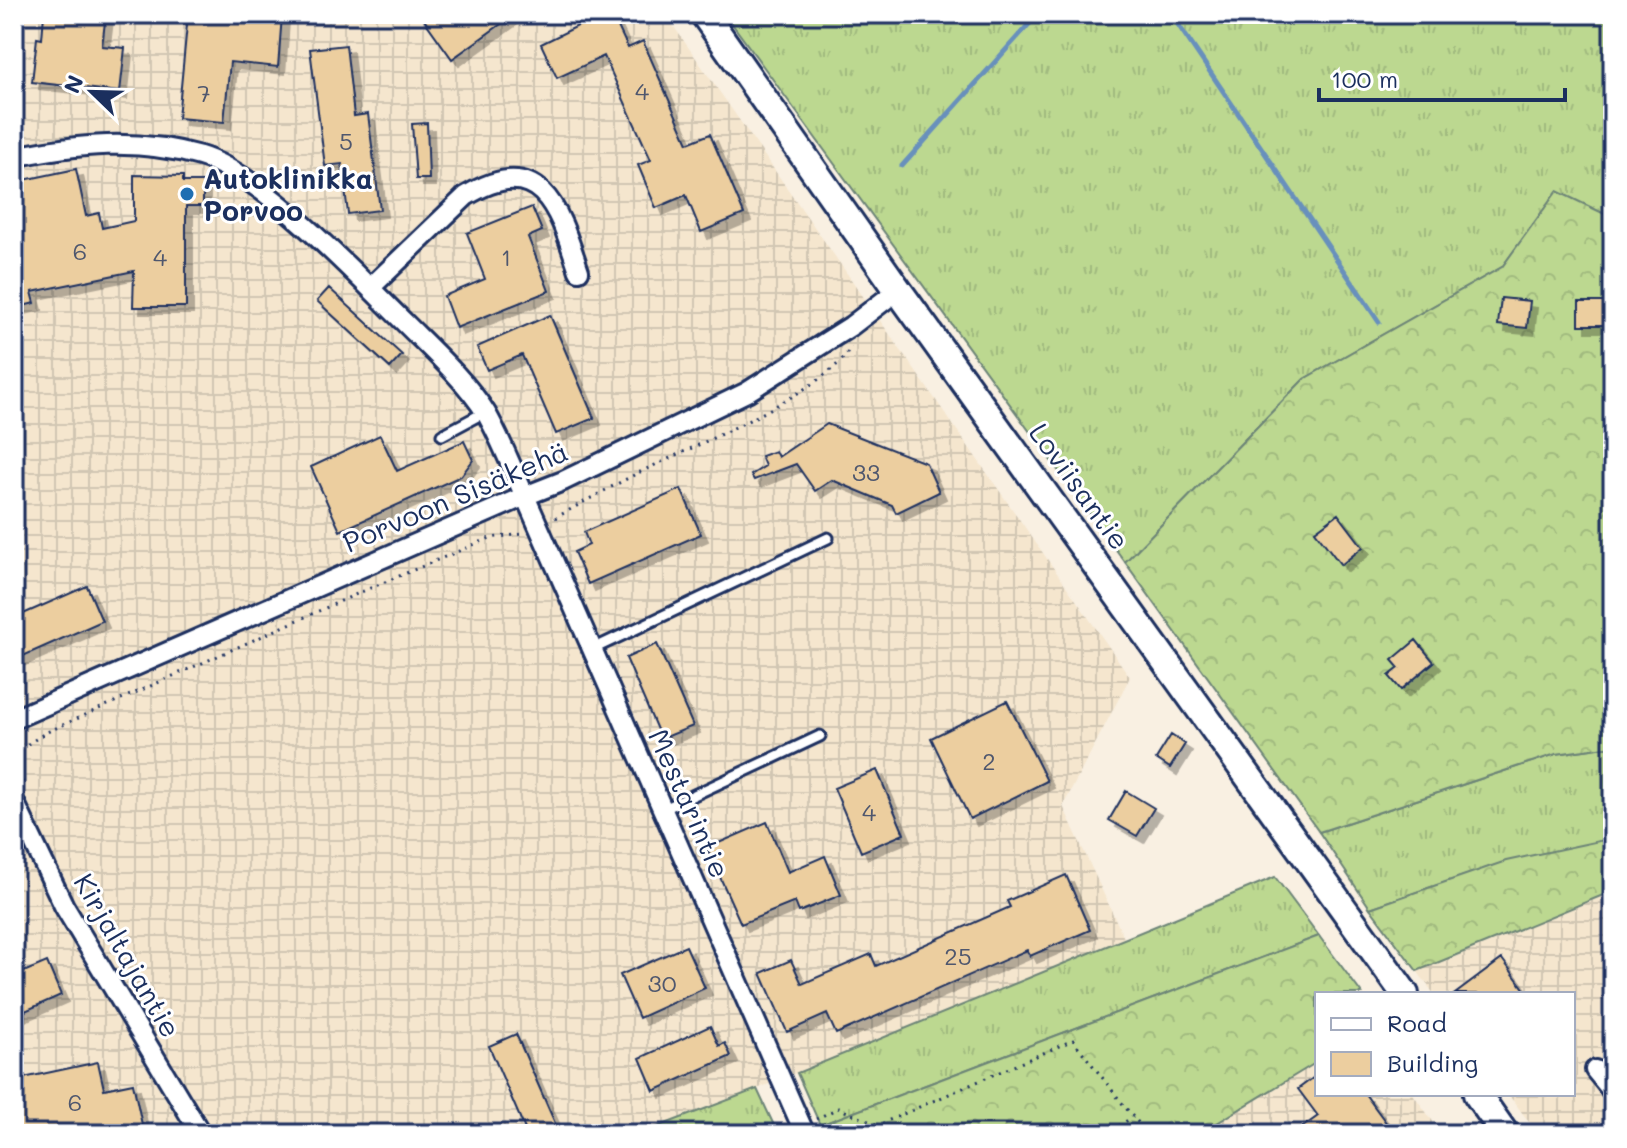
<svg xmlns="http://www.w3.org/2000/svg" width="1627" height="1148" font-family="Mali,sans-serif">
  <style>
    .industrial { fill: url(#industrial-grid) }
    .grass { fill: url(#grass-tufts); stroke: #6c8477; stroke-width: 2 }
    .forest { fill: url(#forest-crowns); stroke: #6c8477; stroke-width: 2 }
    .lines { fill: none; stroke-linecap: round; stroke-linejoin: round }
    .stream { stroke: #6890bc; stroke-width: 5 }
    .building { fill: #ecce9f; stroke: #1b2f5e; stroke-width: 2; filter: url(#shadow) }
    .lane-casing { stroke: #1b2f5e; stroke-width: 15 }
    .street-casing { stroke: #1b2f5e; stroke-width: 24 }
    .secondary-casing { stroke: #1b2f5e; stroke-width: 32 }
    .path { stroke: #1b2f5e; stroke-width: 3; stroke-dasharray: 2 6; stroke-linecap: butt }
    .lane { stroke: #fff; stroke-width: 9 }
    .street { stroke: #fff; stroke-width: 18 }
    .secondary { stroke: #fff; stroke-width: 26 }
    .poi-dot { fill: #1f6fb2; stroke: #fff; stroke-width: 3 }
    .labels { text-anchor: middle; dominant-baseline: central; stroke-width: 6; stroke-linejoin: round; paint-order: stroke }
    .number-label { font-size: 24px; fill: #4f576e }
    .poi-label { font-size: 28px; font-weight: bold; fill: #1b2f5e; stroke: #fff; text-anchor: start }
    .street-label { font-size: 28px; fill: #1b2f5e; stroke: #fff }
  </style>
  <defs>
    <pattern id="industrial-grid" width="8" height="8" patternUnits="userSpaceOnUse" patternTransform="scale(2)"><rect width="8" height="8" fill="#f5e6ce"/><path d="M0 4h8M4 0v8" fill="none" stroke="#d1c6b3"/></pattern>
    <pattern id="grass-tufts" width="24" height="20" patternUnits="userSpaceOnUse" patternTransform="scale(2)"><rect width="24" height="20" fill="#bcd890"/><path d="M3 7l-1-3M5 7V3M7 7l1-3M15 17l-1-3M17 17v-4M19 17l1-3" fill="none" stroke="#a1ba7f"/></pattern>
    <pattern id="forest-crowns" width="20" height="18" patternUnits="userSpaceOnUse" patternTransform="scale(2)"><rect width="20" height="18" fill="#bcd890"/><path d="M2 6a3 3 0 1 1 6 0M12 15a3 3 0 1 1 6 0" fill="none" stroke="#a1ba7f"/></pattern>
    <filter id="shadow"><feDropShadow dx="7" dy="7" stdDeviation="0" flood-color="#0004"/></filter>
  </defs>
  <rect width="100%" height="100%" fill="#f9f0e2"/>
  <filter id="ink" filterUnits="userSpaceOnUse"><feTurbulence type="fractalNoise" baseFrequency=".0125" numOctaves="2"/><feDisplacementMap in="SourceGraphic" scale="16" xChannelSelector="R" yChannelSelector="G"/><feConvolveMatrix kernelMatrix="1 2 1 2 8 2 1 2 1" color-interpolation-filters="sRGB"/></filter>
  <g filter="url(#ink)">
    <path class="industrial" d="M 14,14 L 665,14 L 1130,677 L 1063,806 L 1125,940 L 663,1127 L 639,1134 L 14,1134 Z
      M 1613,891 L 1613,1134 L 1538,1134 L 1508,1094 L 1573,1094 L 1573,994 L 1434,994 L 1417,971 Z
      M 1317,1062 L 1317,1094 L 1413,1094 L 1442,1134 L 1199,1134 Z"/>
    <path class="grass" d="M 725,14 L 1613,14 L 1613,218 L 1557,192 L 1502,267 L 1304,379 L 1125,562 Z
      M 1613,746 L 1613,839 L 1502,863 L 1370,908 L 1319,832 L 1556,754 Z
      M 1275,877 L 1319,936 L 820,1125 L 797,1073 Z
      M 757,1089 L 778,1134 L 639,1134 Z"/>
    <path class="forest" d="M 1557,191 L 1613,218 L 1613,746 L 1556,754 L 1319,832 L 1125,562 L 1304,379 L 1502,267 Z
      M 1613,838 L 1613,891 L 1417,971 L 1370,908 L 1506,861 Z
      M 1319,936 L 1362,994 L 1317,994 L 1317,1062 L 1199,1134 L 824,1134 L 820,1125 Z"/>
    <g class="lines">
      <path class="stream" d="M 1171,14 L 1379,322
        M 902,166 L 1038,14"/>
    </g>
    <path class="building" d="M 44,14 L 106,14 L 102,46 L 125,48 L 120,92 L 32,82 L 37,38 L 42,39 Z
      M 188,14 L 282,15 L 278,67 L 230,62 L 224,122 L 178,118 Z
      M 420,14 L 515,14 L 452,59 Z
      M 602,14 L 612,14 L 628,48 L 643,41 L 688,143 L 710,134 L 744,214 L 701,232 L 686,195 L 656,208 L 638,165 L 651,160 L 604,56 L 557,78 L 541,44 Z
      M 346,45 L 354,116 L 368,114 L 380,210 L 348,214 L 342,164 L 325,166 L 310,49 Z
      M 427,123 L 429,179 L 416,179 L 412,124 Z
      M 76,169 L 86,216 L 99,213 L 102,228 L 134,221 L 134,175 L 183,176 L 183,182 L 203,182 L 203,206 L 186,206 L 186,307 L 133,307 L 134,271 L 32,292 L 35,303 L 14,308 L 14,182 Z
      M 532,207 L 542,231 L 528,237 L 549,291 L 456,328 L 444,296 L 485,279 L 467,233 Z
      M 329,288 L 402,355 L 390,368 L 317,301 Z
      M 1501,298 L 1530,301 L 1527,328 L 1498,325 Z
      M 1579,302 L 1606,302 L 1606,325 L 1579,325 Z
      M 550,315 L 594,418 L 556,434 L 522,355 L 487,370 L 477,347 Z
      M 827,424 L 926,463 L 939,492 L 896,513 L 892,505 L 832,480 L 815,491 L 796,464 L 754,480 L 751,475 L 765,466 L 761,456 L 775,451 L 778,457 Z
      M 380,435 L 397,471 L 464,441 L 473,460 L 461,476 L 340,531 L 311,467 Z
      M 681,489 L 701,534 L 588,584 L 574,552 L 589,545 L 584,532 Z
      M 1338,514 L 1363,547 L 1341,565 L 1315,531 Z
      M 87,586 L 102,621 L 14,660 L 14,618 Z
      M 1416,640 L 1434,662 L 1401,690 L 1389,676 L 1399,668 L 1392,660 Z
      M 657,644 L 693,726 L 661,739 L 626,658 Z
      M 1007,701 L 1047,781 L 970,819 L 931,738 Z
      M 1171,735 L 1185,744 L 1170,768 L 1156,759 Z
      M 877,770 L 904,834 L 861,852 L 834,788 Z
      M 1126,791 L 1154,808 L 1137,836 L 1109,820 Z
      M 767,822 L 788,872 L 825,856 L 841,895 L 799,912 L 795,902 L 741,924 L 707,848 Z
      M 1066,875 L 1090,930 L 1030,956 L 1027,950 L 836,1034 L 827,1014 L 787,1032 L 761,973 L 791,960 L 802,984 L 871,954 L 876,966 L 1010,907 L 1007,901 Z
      M 686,946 L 705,988 L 639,1018 L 620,975 Z
      M 1502,959 L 1528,994 L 1455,994 Z
      M 47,962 L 61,995 L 14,1016 L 14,976 Z
      M 710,1026 L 719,1046 L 725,1043 L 731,1056 L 654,1091 L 640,1058 Z
      M 516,1034 L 558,1130 L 549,1134 L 527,1134 L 489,1046 Z
      M 98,1062 L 104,1089 L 133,1083 L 144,1134 L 18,1134 L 14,1114 L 14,1080 Z
      M 1317,1075 L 1317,1094 L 1365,1094 L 1390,1128 L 1382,1134 L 1293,1134 L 1318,1116 L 1298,1089 Z"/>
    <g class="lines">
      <g class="lane-casing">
        <path id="lane" d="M 442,435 L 485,412
          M 593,649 L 828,538
          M 662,810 L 820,736"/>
      </g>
      <g class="street-casing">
        <path id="street" d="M 14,157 C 76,144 138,138 200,156 C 262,174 357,276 405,323 C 431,349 467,382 486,413 C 501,439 512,469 525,496 L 805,1134
          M 370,288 L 466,196 C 542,150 559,210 579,271
          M 14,719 L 525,496 L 563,481 L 747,392 L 851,326 L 898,290
          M 14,801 L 64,906 L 201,1134
          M 1595,1070 L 1613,1092"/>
      </g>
      <g class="secondary-casing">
        <path id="secondary" d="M 704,14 L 898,290 L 1405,994
          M 1477,1094 L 1505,1134"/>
      </g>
      <path class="path" d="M 555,518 C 582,503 609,488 636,474 C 683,451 830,390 851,347
        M 18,750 L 16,765 L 25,788
        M 14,753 L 45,733 L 368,589 L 490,538 L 523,534
        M 1609,1056 L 1613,1062
        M 816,1119 L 838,1108 L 878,1125 L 1073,1040 L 1133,1117 L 1149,1134
        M 1105,1134 L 1133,1117"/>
      <use href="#lane" class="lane"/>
      <use href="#street" class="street"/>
      <use href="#secondary" class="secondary"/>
    </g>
  </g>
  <circle class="poi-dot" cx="187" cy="194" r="8"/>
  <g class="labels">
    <g class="number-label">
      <text x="642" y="90">4</text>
      <text x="204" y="92">7</text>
      <text x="346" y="140">5</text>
      <text x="80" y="250">6</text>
      <text x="160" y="256">4</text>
      <text x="506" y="256">1</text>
      <text x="866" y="471">33</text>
      <text x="989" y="760">2</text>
      <text x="869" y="811">4</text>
      <text x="958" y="955">25</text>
      <text x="662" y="982">30</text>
      <text x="75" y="1101">6</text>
    </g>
    <g class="poi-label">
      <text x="203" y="178">Autoklinikka<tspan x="203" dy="32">Porvoo</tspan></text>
    </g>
    <g class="street-label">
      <text transform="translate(1080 486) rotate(54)">Loviisantie</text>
      <text transform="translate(455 496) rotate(-23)">Porvoon Sisäkehä</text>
      <text transform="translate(690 803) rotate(66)">Mestarintie</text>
      <text transform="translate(128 955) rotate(60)">Kirjaltajantie</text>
    </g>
  </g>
  <rect width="1627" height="1148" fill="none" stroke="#fff" stroke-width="48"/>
  <rect x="24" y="24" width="1579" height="1100" fill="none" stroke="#1b2f5e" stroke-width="3" filter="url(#ink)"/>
  <rect x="1315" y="992" width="260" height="104" fill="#ffffff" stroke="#a4acbf" stroke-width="2"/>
  <rect x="1331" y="1018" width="40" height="12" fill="#ffffff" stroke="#a4acbf" stroke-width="2"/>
  <text x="1387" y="1032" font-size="24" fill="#1b2f5e">Road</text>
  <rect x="1331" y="1052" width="40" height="24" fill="#ecce9f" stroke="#a4acbf" stroke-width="2"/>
  <text x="1387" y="1072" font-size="24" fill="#1b2f5e">Building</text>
  <g transform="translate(92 92) rotate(293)" stroke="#ffffff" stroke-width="6" paint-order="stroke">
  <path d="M0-6L14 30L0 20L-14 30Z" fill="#1b2f5e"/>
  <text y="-12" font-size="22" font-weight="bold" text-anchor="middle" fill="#1b2f5e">N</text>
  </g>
  <path d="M1319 88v12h246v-12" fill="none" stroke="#1b2f5e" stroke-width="4"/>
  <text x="1331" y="88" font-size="24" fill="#1b2f5e" stroke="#ffffff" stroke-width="6" paint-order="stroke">100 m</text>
</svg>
